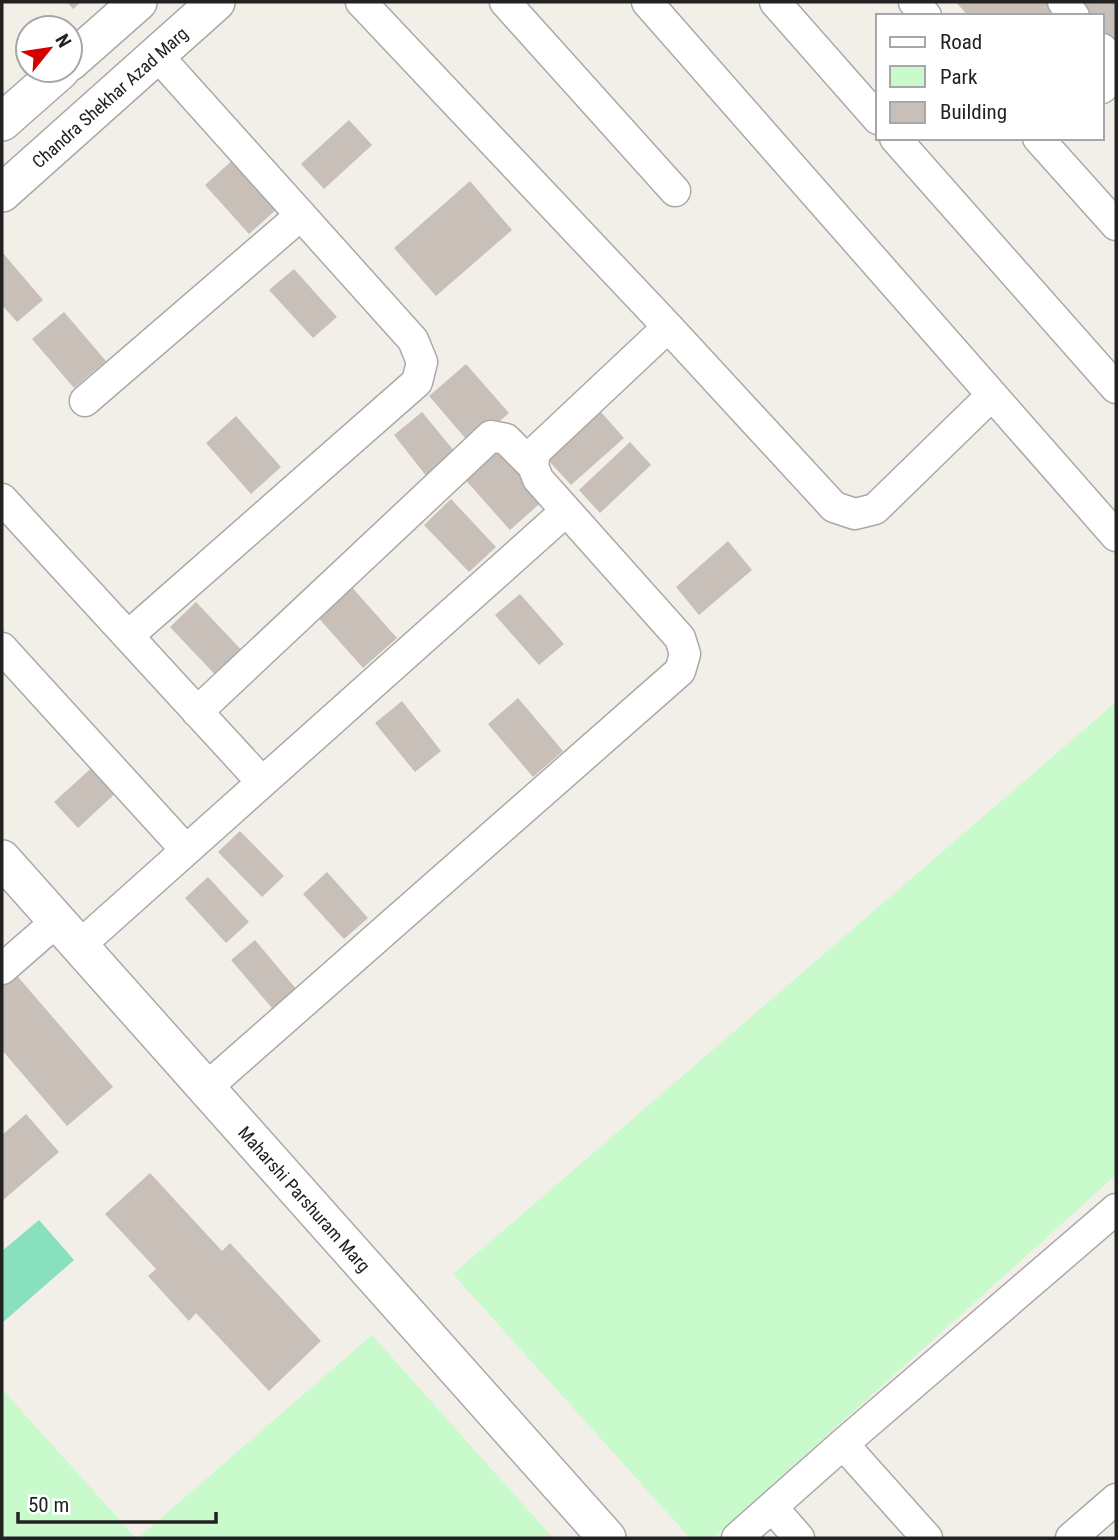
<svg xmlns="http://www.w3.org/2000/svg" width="1118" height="1540" font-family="'Roboto Condensed',sans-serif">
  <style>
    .park { fill: #c8facc }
    .pitch { fill: #88e0be }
    .building { fill: #c7bfb8 }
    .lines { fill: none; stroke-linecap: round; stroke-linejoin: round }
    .minor-casing { stroke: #a9a9a9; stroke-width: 33 }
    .tertiary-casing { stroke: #a9a9a9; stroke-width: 40 }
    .minor { stroke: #fff; stroke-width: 30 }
    .tertiary { stroke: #fff; stroke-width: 37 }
    .labels { text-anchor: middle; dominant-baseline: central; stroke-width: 5; stroke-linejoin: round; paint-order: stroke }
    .street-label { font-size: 18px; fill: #222; stroke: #fff }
  </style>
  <rect width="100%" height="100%" fill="#f2efe9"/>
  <path class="park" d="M 1116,702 L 1116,1175 L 713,1538 L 690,1538 L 453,1274 Z
    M 372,1335 L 553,1538 L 138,1538 Z
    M 2,1389 L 136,1538 L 2,1538 Z"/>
  <path class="pitch" d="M 39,1220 L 74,1260 L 2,1323 L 2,1251 Z"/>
  <path class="building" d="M 67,2 L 81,2 L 73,9 Z
    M 956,2 L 1054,2 L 1067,16 L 968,16 Z
    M 1073,2 L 1116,2 L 1116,41 L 1111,45 L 1102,35 L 1102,16 L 1086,16 Z
    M 349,120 L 372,145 L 324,189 L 301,164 Z
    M 235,158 L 279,207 L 249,234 L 205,185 Z
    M 470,181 L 512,230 L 436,296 L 394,248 Z
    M 2,252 L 43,300 L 17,322 L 2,305 Z
    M 294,269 L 337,317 L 313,338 L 269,290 Z
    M 64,312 L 106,361 L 74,388 L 32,339 Z
    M 466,364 L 509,413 L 472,446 L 429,396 Z
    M 422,412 L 460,458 L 431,482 L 394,435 Z
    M 601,412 L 624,438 L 571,485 L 548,460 Z
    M 236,416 L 281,467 L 251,494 L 206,443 Z
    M 630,442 L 651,465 L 600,513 L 579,490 Z
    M 496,445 L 545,499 L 510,530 L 462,476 Z
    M 451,499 L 496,547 L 469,572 L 424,525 Z
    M 728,541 L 752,570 L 699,615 L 676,587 Z
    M 349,584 L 397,638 L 363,668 L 315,614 Z
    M 520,594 L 564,644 L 539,665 L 495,615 Z
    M 196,602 L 249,658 L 223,683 L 170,627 Z
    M 518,698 L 563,751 L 533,777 L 488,724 Z
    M 402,701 L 441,751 L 415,772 L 375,723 Z
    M 97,763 L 120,789 L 78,828 L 54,802 Z
    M 240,831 L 284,876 L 262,897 L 218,852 Z
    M 327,872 L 368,918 L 344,939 L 303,894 Z
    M 208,877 L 249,922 L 226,943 L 185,898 Z
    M 255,940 L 302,996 L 278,1015 L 231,960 Z
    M 12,970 L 113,1087 L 67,1126 L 2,1050 L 2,979 Z
    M 26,1114 L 59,1152 L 2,1201 L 2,1135 Z
    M 150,1173 L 222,1251 L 230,1243 L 321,1341 L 269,1391 L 196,1313 L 189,1321 L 148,1276 L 156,1269 L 105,1214 Z"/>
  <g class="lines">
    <g class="minor-casing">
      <path id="minor" d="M 361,2 L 668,327 L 834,507 L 855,514 L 875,509 L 992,395
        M 505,2 L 675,191
        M 647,2 L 1116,536
        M 775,2 L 878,119
        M 914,2 L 926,16
        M 1063,2 L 1074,16
        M 1102,49 L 1116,66
        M 1102,88 L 1116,76
        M 895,138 L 1116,388
        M 1038,138 L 1116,225
        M 85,401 L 301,215
        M 2,499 L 262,782
        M 128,636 L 417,382 L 422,362 L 413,340 L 157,55
        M 2,648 L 186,850
        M 197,712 L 491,436 L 506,439 L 533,466
        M 79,946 L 566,511
        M 2,969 L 57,921
        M 206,1088 L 680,671 L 685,654 L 680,638 L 538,479 L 533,466 L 535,452 L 668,327
        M 843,1444 L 927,1538
        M 772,1507 L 799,1538
        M 737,1538 L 843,1444 L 1116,1209
        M 1071,1538 L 1116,1499"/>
    </g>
    <g class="tertiary-casing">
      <g id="tertiary">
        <path d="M 70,62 L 138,2"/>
        <path d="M 2,122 L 61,70"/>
        <path id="s1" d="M 2,193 L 216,2"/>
        <path id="s2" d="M 2,859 L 607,1538"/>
      </g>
    </g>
    <use href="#minor" class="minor"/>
    <use href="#tertiary" class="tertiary"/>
  </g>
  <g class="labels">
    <g class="street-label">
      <text stroke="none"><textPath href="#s1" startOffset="144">Chandra Shekhar Azad Marg</textPath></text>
      <text stroke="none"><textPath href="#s2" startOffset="455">Maharshi Parshuram Marg</textPath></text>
    </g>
  </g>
  <rect width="1118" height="1540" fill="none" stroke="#222222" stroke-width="7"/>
  <rect x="876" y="14" width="228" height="126" fill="#ffffff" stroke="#a7a7a7" stroke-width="2"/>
  <rect x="890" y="37" width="35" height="10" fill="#ffffff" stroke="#a7a7a7" stroke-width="2"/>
  <text x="940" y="49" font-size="21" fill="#222222">Road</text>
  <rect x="890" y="66" width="35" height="21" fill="#c8facc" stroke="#a7a7a7" stroke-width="2"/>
  <text x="940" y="84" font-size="21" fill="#222222">Park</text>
  <rect x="890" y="102" width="35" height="21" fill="#c7bfb8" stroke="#a7a7a7" stroke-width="2"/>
  <text x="940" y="119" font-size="21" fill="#222222">Building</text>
  <g transform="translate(49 49) rotate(60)"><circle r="33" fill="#ffffff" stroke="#a7a7a7" stroke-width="2"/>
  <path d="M0-5L12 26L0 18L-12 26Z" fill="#d40000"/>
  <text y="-10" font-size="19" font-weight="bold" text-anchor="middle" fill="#222222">N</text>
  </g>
  <path d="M18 1512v10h198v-10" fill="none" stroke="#222222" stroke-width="3.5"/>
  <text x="28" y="1512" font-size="21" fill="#222222" stroke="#ffffff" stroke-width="5" paint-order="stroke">50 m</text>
</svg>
